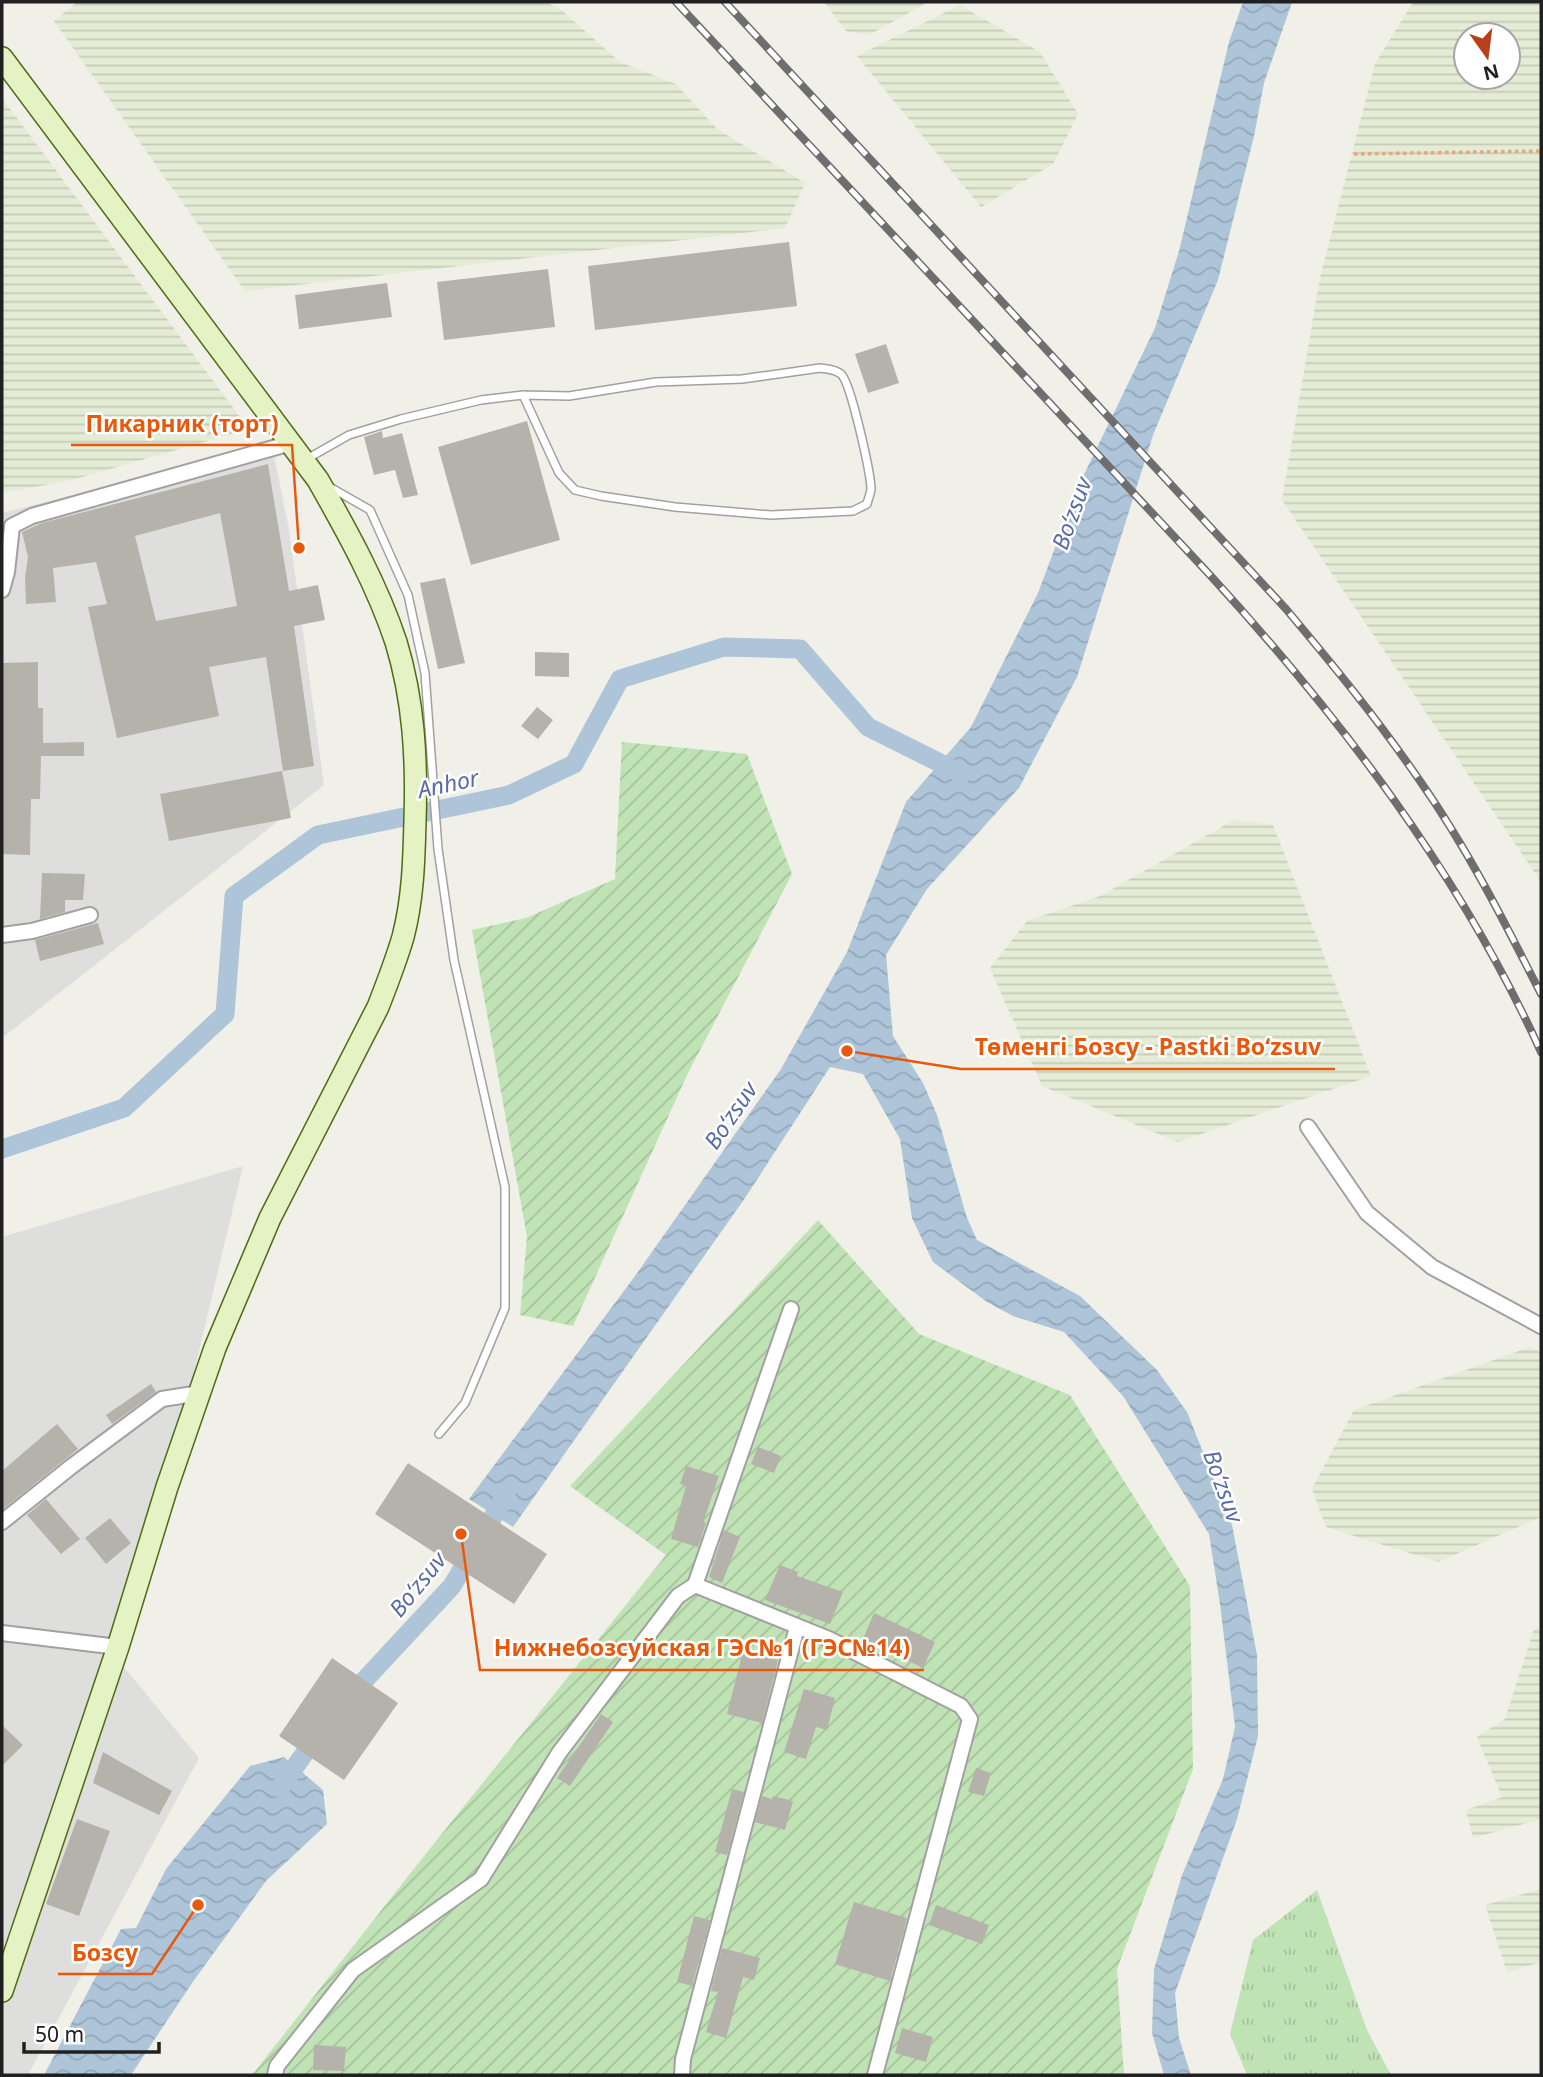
<svg xmlns="http://www.w3.org/2000/svg" width="1543" height="2077" font-family="'Noto Sans',sans-serif">
  <style>
    .residential { fill: #dededd }
    .farmland { fill: url(#farmland-rules); fill-rule: evenodd }
    .grass { fill: url(#grass-tufts) }
    .garden { fill: url(#garden-furrows) }
    .water { fill: url(#water-waves) }
    .lines { fill: none; stroke-linecap: round; stroke-linejoin: round }
    .canal { stroke: #aec4d8; stroke-width: 19 }
    .building { fill: #b5b2ab; fill-rule: evenodd }
    .service-casing { stroke: #a1a1a1; stroke-width: 10 }
    .minor-casing { stroke: #a1a1a1; stroke-width: 18 }
    .secondary-casing { stroke: #4d6c13; stroke-width: 24 }
    .path { stroke: #e9a480; stroke-width: 3.5; stroke-dasharray: 3.5 3.5; stroke-linecap: butt }
    .service { stroke: #fff; stroke-width: 7 }
    .minor { stroke: #fff; stroke-width: 14 }
    .secondary { stroke: #e5f2c4; stroke-width: 21 }
    .rail-casing { stroke: #6e6e6e; stroke-width: 8 }
    .rail { stroke: #fff; stroke-width: 5; stroke-dasharray: 16; stroke-linecap: butt }
    .labels { text-anchor: middle; dominant-baseline: central; stroke-width: 5; stroke-linejoin: round; paint-order: stroke }
    .water-label { font-size: 23px; font-style: italic; fill: #586ca5; stroke: #fff }
    .leader { fill: none; stroke: #e8590c; stroke-width: 2.5 }
    .callout-dot { fill: #e8590c; stroke: #fff; stroke-width: 2.5 }
    .callout-label { font-size: 23px; text-anchor: middle; font-weight: bold; fill: #e8590c; stroke: #fff; stroke-width: 5; stroke-linejoin: round; paint-order: stroke }
  </style>
  <defs>
    <pattern id="farmland-rules" width="6" height="5" patternUnits="userSpaceOnUse" patternTransform="scale(1.75)"><rect width="6" height="5" fill="#e5ecd6"/><path d="M0 2.5h6" fill="none" stroke="#c4cab7"/></pattern>
    <pattern id="grass-tufts" width="24" height="20" patternUnits="userSpaceOnUse" patternTransform="scale(1.75)"><rect width="24" height="20" fill="#c0e3b5"/><path d="M3 7l-1-3M5 7V3M7 7l1-3M15 17l-1-3M17 17v-4M19 17l1-3" fill="none" stroke="#a5c29b"/></pattern>
    <pattern id="garden-furrows" width="10" height="10" patternUnits="userSpaceOnUse" patternTransform="scale(1.75)"><rect width="10" height="10" fill="#c0e3b5"/><path d="M-1 1l2-2M0 10L10 0M9 11l2-2" fill="none" stroke="#a5c29b"/></pattern>
    <pattern id="water-waves" width="16" height="10" patternUnits="userSpaceOnUse" patternTransform="scale(1.75)"><rect width="16" height="10" fill="#aec4d8"/><path d="M0 5q4-4 8 0t8 0" fill="none" stroke="#95a8b9"/></pattern>
  </defs>
  <rect width="100%" height="100%" fill="#f0efe8"/>
  <path class="residential" d="M 272,445 L 289,530 L 324,785 L 2,1038 L 2,513 Z
    M 243,1166 L 124,1667 L 199,1758 L 28,2075 L 2,2075 L 2,1237 Z"/>
  <path class="farmland" d="M 77,2 L 545,2 L 559,8 L 620,62 L 676,84 L 717,129 L 805,183 L 785,228 L 245,291 L 54,21 Z
    M 824,2 L 928,2 L 869,35 L 846,31 Z
    M 1413,2 L 1541,2 L 1541,882 L 1282,500 L 1320,278 L 1375,64 ZM 1508,35 L 1508,77 L 1466,77 L 1466,35 Z
    M 960,5 L 1040,52 L 1078,114 L 1053,164 L 981,207 L 857,56 Z
    M 2,98 L 249,429 L 72,480 L 2,493 Z
    M 1234,820 L 1273,825 L 1371,1076 L 1178,1142 L 1042,1086 L 990,968 L 1027,921 L 1100,896 Z
    M 1530,1347 L 1541,1353 L 1541,1517 L 1438,1562 L 1326,1527 L 1312,1489 L 1354,1410 Z
    M 1541,1627 L 1541,1819 L 1473,1838 L 1466,1810 L 1502,1797 L 1477,1737 L 1505,1719 L 1534,1629 Z
    M 1541,1889 L 1541,1962 L 1507,1972 L 1485,1905 Z"/>
  <path class="grass" d="M 1317,1890 L 1367,2030 L 1391,2075 L 1247,2075 L 1230,2034 L 1253,1940 Z"/>
  <path class="garden" d="M 622,742 L 747,754 L 792,874 L 687,1075 L 573,1326 L 520,1315 L 527,1237 L 472,930 L 526,918 L 615,879 Z
    M 818,1220 L 919,1334 L 1070,1395 L 1190,1586 L 1193,1769 L 1117,1969 L 1124,2075 L 252,2075 L 424,1856 L 666,1555 L 570,1486 Z"/>
  <path class="water" d="M 1243,2 L 1292,2 L 1264,83 L 1254,136 L 1218,280 L 1153,435 L 1077,677 L 1019,788 L 927,889 L 886,955 L 893,1036 L 923,1083 L 937,1115 L 967,1218 L 977,1240 L 1080,1296 L 1157,1370 L 1187,1412 L 1232,1525 L 1257,1655 L 1258,1736 L 1237,1819 L 1175,1993 L 1179,2038 L 1191,2075 L 1164,2075 L 1152,2033 L 1154,1969 L 1182,1875 L 1223,1779 L 1235,1727 L 1220,1604 L 1209,1534 L 1123,1396 L 1064,1332 L 1013,1316 L 987,1302 L 933,1262 L 912,1218 L 900,1139 L 863,1074 L 830,1067 L 745,1198 L 513,1527 L 469,1499 L 635,1276 L 781,1069 L 847,952 L 906,802 L 971,727 L 1038,593 L 1077,489 L 1155,328 L 1179,251 L 1229,42 Z
    M 284,1757 L 323,1790 L 327,1824 L 266,1881 L 192,1983 L 131,2075 L 44,2075 L 121,1929 L 136,1928 L 166,1869 L 250,1766 Z"/>
  <g class="lines">
    <path class="canal" d="M 2,1149 L 124,1108 L 225,1014 L 234,896 L 318,835 L 509,795 L 574,764 L 620,679 L 724,647 L 800,649 L 868,727 L 962,774
      M 347,1699 L 452,1586 L 506,1495
      M 280,1788 L 319,1733"/>
  </g>
  <path class="building" d="M 789,242 L 797,306 L 595,330 L 588,266 Z
    M 548,269 L 555,327 L 444,340 L 437,282 Z
    M 387,283 L 392,317 L 299,329 L 295,295 Z
    M 886,344 L 899,383 L 868,393 L 855,354 Z
    M 527,421 L 560,540 L 471,565 L 438,447 Z
    M 382,431 L 383,438 L 402,433 L 418,495 L 403,498 L 395,470 L 374,475 L 364,437 Z
    M 268,464 L 289,591 L 318,585 L 325,620 L 294,626 L 314,766 L 283,771 L 266,657 L 209,667 L 219,716 L 117,738 L 88,607 L 107,604 L 96,562 L 53,568 L 56,602 L 26,604 L 25,577 L 28,557 L 22,532 L 42,523 ZM 220,513 L 237,606 L 156,621 L 135,536 Z
    M 445,578 L 465,663 L 438,669 L 420,583 Z
    M 535,652 L 569,653 L 569,677 L 535,676 Z
    M 38,662 L 38,708 L 43,708 L 43,743 L 84,742 L 84,756 L 41,756 L 40,799 L 31,799 L 30,855 L 2,854 L 2,663 Z
    M 537,707 L 553,720 L 538,739 L 521,726 Z
    M 282,771 L 291,818 L 169,841 L 160,794 Z
    M 42,873 L 85,874 L 83,900 L 65,900 L 65,912 L 40,919 Z
    M 98,923 L 104,944 L 40,961 L 35,940 Z
    M 151,1384 L 156,1392 L 112,1424 L 106,1415 Z
    M 57,1424 L 78,1449 L 2,1510 L 2,1471 Z
    M 758,1447 L 781,1456 L 774,1473 L 751,1464 Z
    M 408,1463 L 547,1554 L 514,1604 L 375,1514 Z
    M 686,1466 L 719,1476 L 706,1514 L 704,1522 L 706,1523 L 698,1547 L 671,1539 L 686,1486 L 680,1484 Z
    M 46,1499 L 80,1539 L 61,1554 L 27,1515 Z
    M 110,1518 L 131,1543 L 106,1564 L 85,1538 Z
    M 724,1530 L 740,1537 L 722,1583 L 709,1577 Z
    M 780,1565 L 798,1572 L 797,1576 L 843,1592 L 830,1624 L 765,1600 Z
    M 874,1613 L 935,1642 L 923,1668 L 863,1639 Z
    M 743,1651 L 778,1660 L 762,1723 L 727,1714 Z
    M 332,1658 L 398,1703 L 344,1780 L 279,1736 Z
    M 804,1689 L 835,1698 L 827,1730 L 816,1727 L 806,1759 L 784,1752 Z
    M 601,1714 L 613,1722 L 570,1786 L 557,1778 Z
    M 2,1725 L 23,1745 L 2,1766 Z
    M 103,1752 L 172,1791 L 159,1815 L 93,1783 Z
    M 976,1768 L 991,1773 L 984,1796 L 968,1792 Z
    M 732,1789 L 744,1792 L 727,1855 L 715,1852 Z
    M 762,1796 L 772,1799 L 773,1796 L 793,1801 L 785,1830 L 755,1822 Z
    M 77,1819 L 110,1831 L 79,1916 L 46,1904 Z
    M 854,1902 L 907,1918 L 890,1981 L 835,1964 Z
    M 936,1905 L 989,1925 L 982,1944 L 929,1925 Z
    M 694,1916 L 710,1920 L 692,1986 L 677,1982 Z
    M 722,1948 L 760,1958 L 754,1980 L 743,1977 L 726,2038 L 706,2032 L 718,1992 L 711,1991 Z
    M 902,2028 L 933,2037 L 926,2062 L 895,2053 Z
    M 314,2045 L 346,2047 L 344,2071 L 313,2070 Z"/>
  <g class="lines">
    <g class="service-casing">
      <path id="service" d="M 305,460 L 349,435 L 401,419 L 481,400 L 523,395 L 569,396 L 656,382 L 742,379 L 820,368 C 827,369 835,369 841,374 C 851,383 870,471 871,488 C 871,493 868,499 867,504 L 853,511 L 771,515 L 675,507 L 601,496 L 575,490 L 559,473 L 523,395
        M 328,486 L 370,510 L 408,595 L 425,673 L 438,849 L 454,960 L 505,1187 L 505,1308 L 465,1403 L 439,1434"/>
    </g>
    <g class="minor-casing">
      <path id="minor" d="M 2,590 L 7,572 L 12,526 L 32,516 L 291,443
        M 2,935 L 32,931 L 90,915
        M 1308,1127 L 1367,1213 L 1432,1267 L 1541,1326
        M 2,1522 L 72,1466 L 162,1399 L 200,1393
        M 695,1585 L 829,1639 L 961,1706 L 970,1719 L 875,2075
        M 2,1633 L 118,1647
        M 275,2075 L 277,2066 L 353,1970 L 481,1879 L 559,1753 L 678,1596 L 695,1585 L 791,1309
        M 682,2075 L 683,2059 L 797,1627"/>
    </g>
    <g class="secondary-casing">
      <path id="secondary" d="M 2,58 L 318,480 C 348,533 377,585 396,642 C 414,701 417,760 415,821 C 414,860 413,899 403,937 C 396,961 387,984 378,1007 L 270,1218 L 215,1348 L 167,1487 L 118,1647 L 2,1991"/>
    </g>
    <path class="path" d="M 1354,154 L 1541,151"/>
    <use href="#service" class="service"/>
    <use href="#minor" class="minor"/>
    <use href="#secondary" class="secondary"/>
    <g class="rail-casing">
      <path id="rail" d="M 676,2 L 1209,574 C 1340,717 1461,875 1541,1052
        M 725,2 L 1286,609 C 1333,665 1379,721 1420,781 C 1467,848 1504,921 1541,994"/>
    </g>
    <use href="#rail" class="rail"/>
  </g>
  <g class="labels">
    <g class="water-label">
      <text transform="translate(1071 513) rotate(-70)">Boʻzsuv</text>
      <text transform="translate(448 783) rotate(-12)">Anhor</text>
      <text transform="translate(730 1115) rotate(-56)">Boʻzsuv</text>
      <text transform="translate(1224 1486) rotate(70)">Boʻzsuv</text>
      <text transform="translate(417 1584) rotate(-51)">Boʻzsuv</text>
    </g>
  </g>
  <path class="leader" d="M299 548L292 445H71M847 1051L961 1069H1335M461 1534L480 1670H924M198 1905L152 1974H58"/>
  <g class="callout-dot">
    <circle cx="299" cy="548" r="7"/>
    <circle cx="847" cy="1051" r="7"/>
    <circle cx="461" cy="1534" r="7"/>
    <circle cx="198" cy="1905" r="7"/>
  </g>
  <g class="callout-label">
    <text x="182" y="432">Пикарник (торт)</text>
    <text x="1148" y="1055">Төменгі Бозсу - Pastki Boʻzsuv</text>
    <text x="702" y="1656">Нижнебозсуйская ГЭС№1 (ГЭС№14)</text>
    <text x="105" y="1961">Бозсу</text>
  </g>
  <rect width="1543" height="2077" fill="none" stroke="#202020" stroke-width="7"/>
  <g transform="translate(1487 56) rotate(166)"><circle r="33" fill="#ffffff" stroke="#a6a6a6" stroke-width="2"/>
  <path d="M0-5L12 26L0 18L-12 26Z" fill="#b74019"/>
  <text y="-10" font-size="19" font-weight="bold" text-anchor="middle" fill="#202020">N</text>
  </g>
  <path d="M24 2042v10h135v-10" fill="none" stroke="#202020" stroke-width="3.5"/>
  <text x="35" y="2042" font-size="21" fill="#202020" stroke="#ffffff" stroke-width="5" paint-order="stroke">50 m</text>
</svg>
